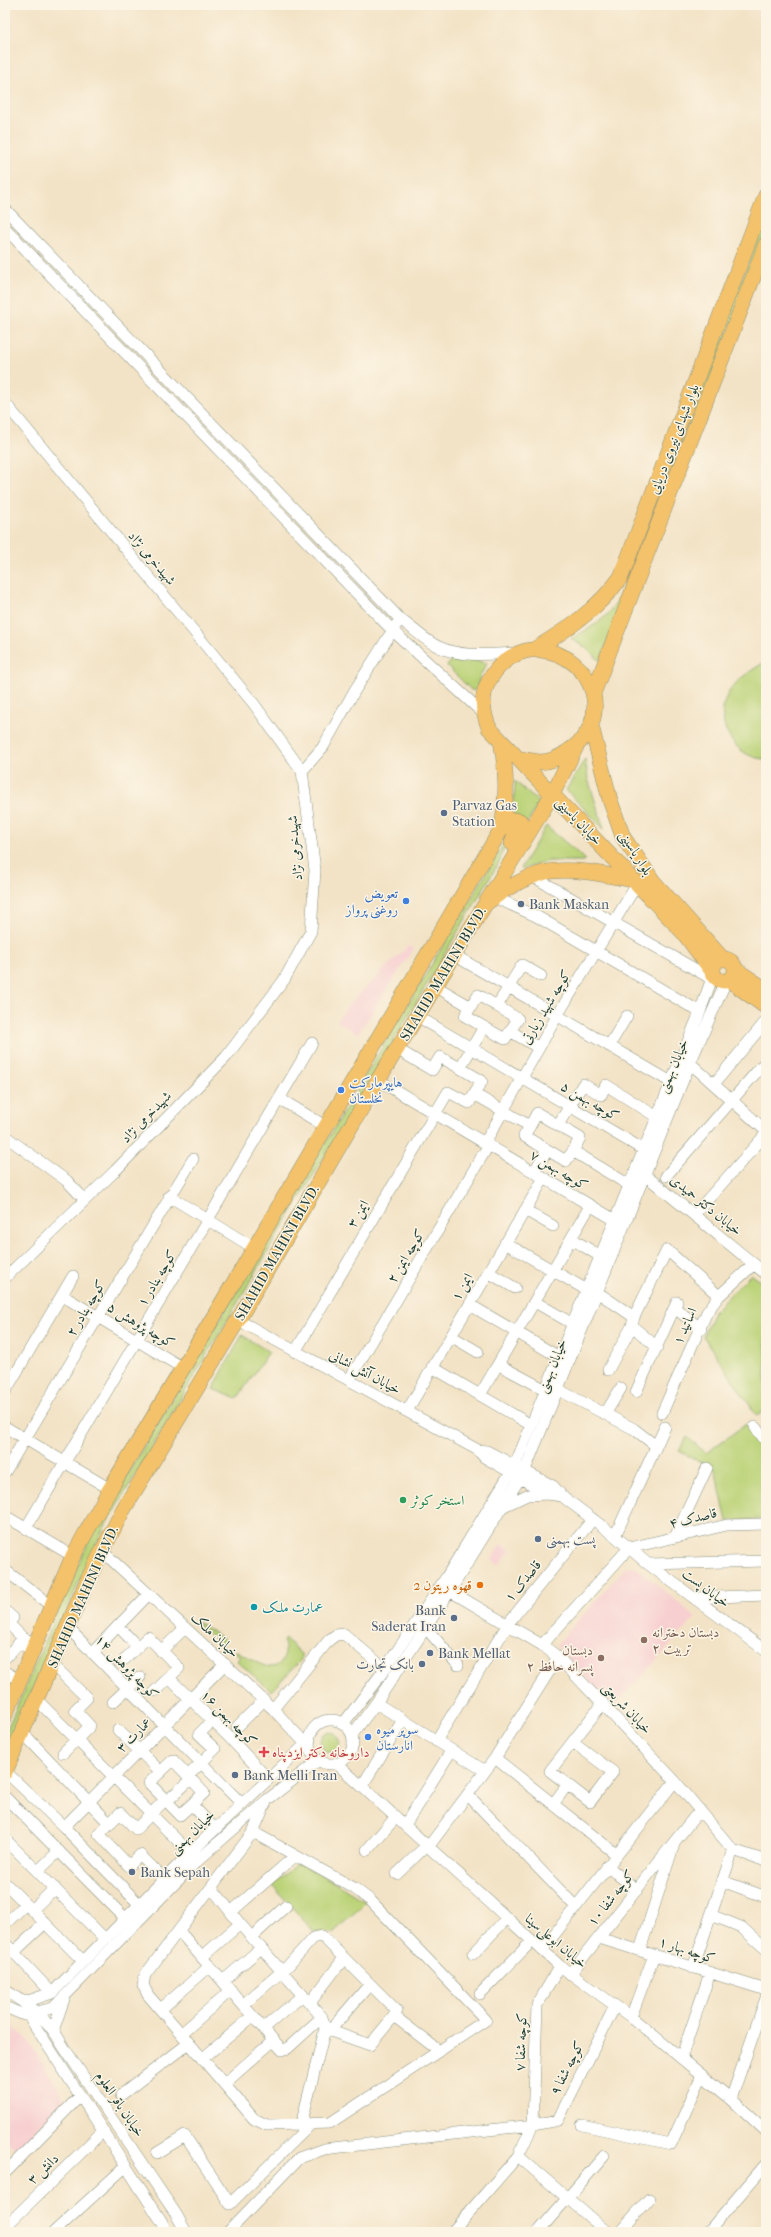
<svg xmlns="http://www.w3.org/2000/svg" width="771" height="2237" font-family="'IM FELL French Canon',Amiri,serif">
  <style>
    .built { fill: #f7cfd0 }
    .green { fill: #bbd378; stroke: #6d8856 }
    .lines { fill: none; stroke-linecap: round; stroke-linejoin: round }
    .minor-casing { stroke: #89907d; stroke-width: 12 }
    .major-casing { stroke: #89907d; stroke-width: 16 }
    .minor { stroke: #fff; stroke-width: 11 }
    .major { stroke: #f3c26a; stroke-width: 15 }
    .service-dot { fill: #5c6f8a; stroke: #fcf5e5; stroke-width: 1.5 }
    .shop-dot { fill: #3f7fe0; stroke: #fcf5e5; stroke-width: 1.5 }
    .leisure-dot { fill: #2e9e5b; stroke: #fcf5e5; stroke-width: 1.5 }
    .food-dot { fill: #e8710a; stroke: #fcf5e5; stroke-width: 1.5 }
    .culture-dot { fill: #0f9aa8; stroke: #fcf5e5; stroke-width: 1.5 }
    .education-dot { fill: #8d6e63; stroke: #fcf5e5; stroke-width: 1.5 }
    .health-dot { fill: #e0444e; stroke: #fcf5e5; stroke-width: 1.5 }
    .labels { text-anchor: middle; dominant-baseline: central; stroke-width: 3; stroke-linejoin: round; paint-order: stroke }
    .street-label { font-size: 14px; fill: #1f3d34; stroke: #fcf5e5 }
    .service-label { font-size: 14px; fill: #4e5e75; stroke: #fcf5e5; text-anchor: start }
    .shop-label { font-size: 14px; fill: #366cbe; stroke: #fcf5e5; text-anchor: start }
    .leisure-label { font-size: 14px; fill: #27864d; stroke: #fcf5e5; text-anchor: start }
    .food-label { font-size: 14px; fill: #c56008; stroke: #fcf5e5; text-anchor: end }
    .culture-label { font-size: 14px; fill: #0d838f; stroke: #fcf5e5; text-anchor: start }
    .education-label { font-size: 14px; fill: #785e54; stroke: #fcf5e5; text-anchor: start }
    .health-label { font-size: 14px; fill: #be3a42; stroke: #fcf5e5; text-anchor: start }
  </style>
  <rect width="100%" height="100%" fill="#fcf5e5"/>
  <filter id="ink" filterUnits="userSpaceOnUse"><feTurbulence type="fractalNoise" baseFrequency=".025" numOctaves="2"/><feDisplacementMap in="SourceGraphic" scale="8" xChannelSelector="R" yChannelSelector="G"/><feConvolveMatrix kernelMatrix="1 2 1 2 8 2 1 2 1" color-interpolation-filters="sRGB"/></filter>
  <filter id="wash" filterUnits="userSpaceOnUse"><feTurbulence type="fractalNoise" baseFrequency=".012" numOctaves="4" result="noise"/><feDisplacementMap in="SourceGraphic" scale="16" xChannelSelector="R" yChannelSelector="G"/><feGaussianBlur stdDeviation="0.9" result="paint"/><feColorMatrix in="noise" values="0 0 0 0 0 0 0 0 0 0 0 0 0 0 0 0 0 1.4 0 .05"/><feComposite in="paint" operator="in"/></filter>
  <g filter="url(#wash)">
    <rect width="100%" height="100%" fill="#f3e3c6"/>
    <path class="built" d="M 408,946 L 414,948 L 358,1034 L 337,1021 L 349,1004 Z
      M 501,1544 L 510,1550 L 499,1565 L 491,1560 Z
      M 634,1566 L 696,1617 L 613,1707 L 556,1645 L 626,1567 Z
      M 5,2019 L 26,2038 L 63,2095 L 64,2100 L 19,2150 L 5,2141 Z"/>
    <path class="green" d="M 766,216 L 766,230 L 732,323 L 600,661 L 585,647 L 571,639 L 596,624 L 607,615 L 619,598 L 648,528 Z
      M 455,656 L 487,663 L 480,676 L 476,690 L 471,690 L 447,666 Z
      M 766,661 L 766,759 C 734,759 711,720 729,692 C 737,678 753,670 766,661 Z
      M 585,759 L 588,779 L 604,829 L 566,790 Z
      M 515,781 L 539,803 L 527,823 L 513,814 Z
      M 515,825 L 517,825 L 502,852 L 500,861 L 105,1526 L 89,1559 L 5,1752 L 5,1734 L 82,1555 L 99,1522 Z
      M 546,826 L 585,859 L 583,861 L 549,861 L 523,869 L 521,868 Z
      M 751,1274 L 766,1286 L 766,1409 L 757,1416 L 703,1336 L 715,1310 Z
      M 242,1335 L 269,1352 L 237,1399 L 213,1389 Z
      M 746,1424 L 766,1448 L 766,1519 L 727,1521 L 715,1469 L 679,1451 L 687,1437 L 706,1453 Z
      M 197,1621 L 223,1639 L 224,1643 L 222,1645 L 196,1623 Z
      M 285,1639 L 301,1654 L 301,1660 L 271,1691 L 237,1661 L 240,1657 L 235,1652 L 237,1651 C 249,1657 273,1678 283,1659 C 286,1654 286,1646 283,1641 Z
      M 329,1732 L 335,1733 L 340,1742 L 338,1749 L 332,1752 L 326,1752 L 320,1744 L 323,1735 Z
      M 299,1861 L 366,1902 L 333,1933 L 314,1932 L 273,1886 Z"/>
  </g>
  <g filter="url(#ink)">
    <g class="lines">
      <g class="minor-casing">
        <path id="minor" d="M 5,209 L 401,620 C 413,628 425,641 439,647 C 462,658 491,654 516,653
          M 5,228 L 392,630 L 482,712
          M 5,403 L 254,704 L 302,771 L 315,870 L 311,931 L 284,980 L 226,1057 L 115,1171 L 5,1278
          M 302,771 L 323,747 L 355,690 L 396,625
          M 534,877 L 712,979
          M 494,897 L 536,916 L 700,1012
          M 454,955 L 671,1082
          M 435,986 L 471,1007
          M 417,1016 L 644,1150
          M 484,1027 L 465,1016 L 478,995 L 497,1006 L 522,965 L 541,976
          M 510,1031 L 539,1048
          M 609,1046 L 627,1016
          M 397,1049 L 432,1070 L 440,1057 L 460,1068
          M 690,1063 L 766,1131
          M 378,1080 L 615,1220
          M 714,1084 L 766,1021
          M 474,1094 L 482,1081 L 460,1068 L 484,1027 L 505,1039 L 518,1019 L 497,1006
          M 280,1099 L 325,1126
          M 558,1125 L 583,1084 L 601,1095 L 606,1085 L 657,1117
          M 530,1126 L 524,1136 L 566,1161 L 573,1151
          M 5,1136 L 67,1181 L 85,1200
          M 488,1146 L 487,1139 L 494,1127 L 557,1016 L 637,884
          M 534,1172 L 547,1150
          M 645,1175 L 766,1274
          M 666,1176 L 766,1061
          M 169,1196 L 254,1248
          M 700,1208 L 766,1134
          M 525,1210 L 553,1226
          M 572,1239 L 600,1256
          M 505,1243 L 587,1290
          M 488,1272 L 515,1288
          M 597,1292 L 634,1317
          M 63,1296 L 183,1368
          M 535,1302 L 573,1324
          M 470,1305 L 559,1357
          M 675,1308 L 701,1329
          M 238,1320 L 478,1450 L 484,1457 L 548,1494 L 562,1496
          M 632,1326 L 657,1347
          M 451,1336 L 478,1352
          M 295,1352 L 448,1092 L 469,1103 L 474,1094 L 530,1126 L 537,1113 L 580,1138 L 573,1151 L 629,1185
          M 499,1365 L 546,1390
          M 432,1367 L 531,1425
          M 608,1370 L 632,1326 L 634,1317 L 667,1250 L 719,1296
          M 349,1380 L 488,1146
          M 559,1390 L 634,1429 L 656,1446
          M 5,1392 L 73,1276
          M 636,1392 L 677,1302
          M 480,1395 L 590,1206
          M 407,1411 L 544,1178
          M 662,1413 L 707,1312 L 719,1296 L 754,1264
          M 605,1414 L 621,1388
          M 5,1427 L 110,1489
          M 755,1427 L 766,1441
          M 478,1450 L 487,1451 L 553,1486 L 562,1496 L 615,1536 L 648,1564 L 766,1651
          M 5,1472 L 193,1159
          M 504,1506 L 527,1495 L 548,1494
          M 5,1516 L 73,1556
          M 26,1528 L 312,1043
          M 615,1536 L 665,1427
          M 675,1537 L 707,1468
          M 629,1548 L 727,1525 L 766,1524
          M 101,1550 L 273,1709 L 306,1744
          M 648,1564 L 766,1561
          M 5,1570 L 50,1605
          M 450,1591 L 542,1645 L 558,1657 L 675,1781 L 733,1850 L 766,1861
          M 694,1598 L 766,1595
          M 5,1611 L 13,1618 L 8,1623 L 23,1638 L 34,1643
          M 118,1626 L 138,1647
          M 68,1628 L 242,1804
          M 426,1628 L 458,1665
          M 542,1645 L 629,1548
          M 161,1651 L 185,1628
          M 92,1653 L 149,1594
          M 5,1658 L 19,1643 L 30,1649
          M 125,1659 L 148,1637 L 179,1668 L 155,1691
          M 52,1664 L 87,1698 L 75,1710 L 90,1726 L 63,1753
          M 5,1672 L 19,1680
          M 169,1678 L 228,1736 L 268,1779
          M 37,1700 L 190,1853
          M 113,1702 L 140,1677
          M 376,1703 L 485,1771
          M 273,1709 L 329,1640 L 336,1635 L 344,1634 L 385,1669
          M309 1742a22 22 0 1 1 44 0a22 22 0 1 1-44 0Z
          M 343,1724 L 385,1669 L 447,1576 L 515,1465 L 700,1012 L 713,975
          M 237,1727 L 264,1700
          M 118,1730 L 161,1772
          M 22,1732 L 110,1824
          M 352,1735 L 376,1703 L 450,1591 L 525,1470 L 690,1063 L 726,981
          M 436,1741 L 510,1621 L 593,1519
          M 573,1742 L 613,1772 L 590,1802 L 550,1771 L 603,1703
          M 495,1758 L 616,1854
          M 173,1760 L 204,1793 L 180,1815 L 149,1783 Z
          M 336,1763 L 560,1966 L 631,2017 L 731,2099 L 766,2131
          M 5,1771 L 64,1827 L 139,1904
          M 188,1776 L 215,1749 L 199,1734 L 212,1721
          M 362,1786 L 403,1720
          M 468,1795 L 576,1907
          M 5,1797 L 125,1918
          M 166,1802 L 191,1779
          M 554,1803 L 567,1785
          M 192,1805 L 215,1829
          M 405,1825 L 451,1751
          M 64,1827 L 225,1664
          M 253,1832 L 354,1888 L 370,1900 L 486,2020 L 330,2123 L 267,2125 L 254,2119 L 148,1995 L 143,1985 L 145,1975 L 253,1832 L 267,1800
          M 5,1839 L 105,1939
          M 429,1846 L 495,1758 L 558,1657
          M 367,1850 L 396,1817
          M 607,1866 L 637,1890
          M 38,1871 L 59,1851
          M 397,1874 L 427,1845
          M 164,1879 L 140,1855 L 129,1866 L 99,1834 L 120,1813 L 136,1829 L 165,1800
          M 722,1881 L 766,1897
          M 5,1883 L 83,1961
          M 212,1888 L 240,1924 L 322,2017 L 325,2029 L 301,2125
          M 32,1910 L 55,1888
          M 231,1912 L 295,1856
          M 711,1915 L 741,1927 L 766,1949
          M 5,1924 L 26,1904
          M 179,1931 L 282,2050 L 288,2048 L 322,2017
          M 252,1937 L 286,1906
          M 599,1938 L 766,1990
          M 5,1943 L 52,1993
          M 542,1950 L 675,1781
          M 640,1950 L 675,1841 L 700,1810
          M 14,1952 L 45,1923
          M 473,1954 L 507,1918
          M 202,1957 L 240,1924
          M 693,1968 L 733,1850
          M 570,1974 L 675,1841
          M 223,1981 L 261,1948
          M 5,1990 C 31,2007 48,2018 63,2046 L 176,2214 L 186,2232
          M 480,1994 L 532,1941
          M 21,2001 L 31,2000 L 52,1993 L 190,1853 L 310,1740
          M 310,2003 L 344,1958
          M 244,2004 L 287,1967 L 313,1938 L 322,1936 L 397,2011 L 394,2016 L 438,2050
          M 5,2007 L 24,2015 L 53,2008 L 195,1863 L 267,1800 L 319,1760
          M 161,2009 L 210,1966
          M 28,2015 L 162,2222 L 166,2232
          M 631,2017 L 654,1955
          M 54,2028 L 64,1999
          M 264,2028 L 303,1995
          M 325,2029 L 370,2045 L 394,2016
          M 325,2029 L 333,2027 L 370,1984
          M 181,2034 L 231,1990
          M 681,2058 L 710,1973
          M 202,2059 L 253,2016
          M 224,2084 L 274,2040
          M 121,2095 L 189,2043
          M 731,2099 L 766,1998
          M 582,2125 L 671,2144 L 702,2075
          M 157,2153 L 185,2136 L 230,2204 L 310,2125
          M 518,2156 L 607,2232
          M 5,2173 L 80,2096
          M 5,2227 L 102,2132
          M 54,2232 L 125,2167
          M 228,2232 L 299,2158 L 324,2149 L 533,2125 L 558,2120 L 615,2006
          M 452,2232 L 518,2156 L 533,2125 L 537,2005 L 560,1966
          M 538,2232 L 604,2156
          M 620,2232 L 649,2199
          M 708,2232 L 766,2164"/>
      </g>
      <g class="major-casing">
        <path id="major" d="M 535,649 C 568,629 598,609 621,577 L 766,195
          M 593,694 L 766,244
          M 591,725 L 610,800 L 623,837 L 653,881 L 723,959
          M 521,759 C 527,760 533,761 539,762 C 549,762 559,758 567,752 C 616,722 595,655 540,650 C 524,648 507,657 497,669 C 481,688 480,705 489,728 L 683,932 L 712,971
          M 502,828 L 515,820 L 520,821 L 512,843
          M 488,902 C 505,889 525,877 546,872 C 572,867 607,875 632,880
          M713 970a11 11 0 1 1 22 0a11 11 0 1 1-22 0Z
          M 735,969 L 766,990
          M 729,980 L 766,1007
          M 5,1715 L 73,1556 L 110,1489 L 216,1313 L 502,828 C 507,795 507,774 501,741
          M 5,1772 L 88,1579 L 123,1510 L 238,1320 L 378,1080 L 553,793 L 576,747"/>
      </g>
      <use href="#minor" class="minor"/>
      <use href="#major" class="major"/>
    </g>
  </g>
  <g class="service-dot">
    <circle cx="444" cy="813" r="4"/>
    <circle cx="521" cy="904" r="4"/>
    <circle cx="538" cy="1539" r="4"/>
    <circle cx="454" cy="1618" r="4"/>
    <circle cx="430" cy="1653" r="4"/>
    <circle cx="422" cy="1664" r="4"/>
    <circle cx="235" cy="1775" r="4"/>
    <circle cx="132" cy="1872" r="4"/>
  </g>
  <g class="shop-dot">
    <circle cx="406" cy="901" r="4"/>
    <circle cx="341" cy="1090" r="4"/>
    <circle cx="368" cy="1737" r="4"/>
  </g>
  <circle class="leisure-dot" cx="403" cy="1500" r="4"/>
  <circle class="food-dot" cx="480" cy="1585" r="4"/>
  <circle class="culture-dot" cx="254" cy="1607" r="4"/>
  <g class="education-dot">
    <circle cx="644" cy="1640" r="4"/>
    <circle cx="601" cy="1658" r="4"/>
  </g>
  <path class="health-dot" d="M262 1746h4v4h4v4h-4v4h-4v-4h-4v-4h4z"/>
  <g class="labels">
    <g class="street-label">
      <text transform="translate(674 439) rotate(-69)">بلوار شهدای نیروی دریایی</text>
      <text transform="translate(152 558) rotate(50)">شهیدخرمی نژاد</text>
      <text transform="translate(579 821) rotate(47)">خیابان یاسینی</text>
      <text transform="translate(295 848) rotate(-95)">شهیدخرمی نژاد</text>
      <text transform="translate(636 853) rotate(58)">بلوار یاسینی</text>
      <text transform="translate(443 974) rotate(-59)">SHAHID MAHINI BLVD.</text>
      <text transform="translate(546 1007) rotate(-59)">کوچه شهید زیارتی</text>
      <text transform="translate(673 1066) rotate(-67)">خیابان بهمنی</text>
      <text transform="translate(590 1101) rotate(30)">کوچه بهمن ۵</text>
      <text transform="translate(146 1117) rotate(-46)">شهیدخرمی نژاد</text>
      <text transform="translate(559 1170) rotate(31)">کوچه بهمن ۷</text>
      <text transform="translate(706 1205) rotate(39)">خیابان دکتر حمیدی</text>
      <text transform="translate(358 1214) rotate(-60)">ایمن ۳</text>
      <text transform="translate(277 1253) rotate(-60)">SHAHID MAHINI BLVD.</text>
      <text transform="translate(406 1256) rotate(-59)">کوچه ایمن ۲</text>
      <text transform="translate(157 1278) rotate(-59)">کوچه بنادر ۱</text>
      <text transform="translate(462 1287) rotate(-60)">ایمن ۱</text>
      <text transform="translate(86 1308) rotate(-59)">کوچه بنادر ۲</text>
      <text transform="translate(141 1325) rotate(31)">کوچه پژوهش ۵</text>
      <text transform="translate(685 1326) rotate(-66)">اساتید ۱</text>
      <text transform="translate(552 1366) rotate(-68)">خیابان بهمنی</text>
      <text transform="translate(365 1372) rotate(28)">خیابان آتش نشانی</text>
      <text transform="translate(693 1518) rotate(-13)">قاصدک ۴</text>
      <text transform="translate(523 1581) rotate(-51)">قاصدک ۱</text>
      <text transform="translate(706 1588) rotate(37)">خیابان پست</text>
      <text transform="translate(83 1597) rotate(-66)">SHAHID MAHINI BLVD.</text>
      <text transform="translate(215 1635) rotate(43)">خیابان ملک</text>
      <text transform="translate(127 1667) rotate(46)">کوچه پژوهش ۱۴</text>
      <text transform="translate(627 1708) rotate(47)">خیابان شریعتی</text>
      <text transform="translate(229 1718) rotate(45)">کوچه بهمن ۱۶</text>
      <text transform="translate(134 1735) rotate(-45)">عمارت ۳</text>
      <text transform="translate(192 1832) rotate(-44)">خیابان بهمنی</text>
      <text transform="translate(611 1898) rotate(-52)">کوچه شفا ۱۰</text>
      <text transform="translate(556 1941) rotate(40)">خیابان ابوعلی‌سینا</text>
      <text transform="translate(687 1950) rotate(18)">کوچه بهار ۱</text>
      <text transform="translate(521 2042) rotate(-88)">کوچه شفا ۷</text>
      <text transform="translate(567 2068) rotate(-63)">کوچه شفا ۹</text>
      <text transform="translate(120 2104) rotate(56)">خیابان باقر العلوم</text>
      <text transform="translate(43 2169) rotate(-44)">دانش ۳</text>
    </g>
    <g class="service-label">
      <text x="452" y="805">Parvaz Gas<tspan x="452" dy="16">Station</tspan></text>
      <text x="529" y="904">Bank Maskan</text>
      <text x="546" y="1539">پست بهمنی</text>
      <text x="446" y="1610" text-anchor="end">Bank<tspan x="446" dy="16">Saderat Iran</tspan></text>
      <text x="438" y="1653">Bank Mellat</text>
      <text x="414" y="1664" text-anchor="end">بانک تجارت</text>
      <text x="243" y="1775">Bank Melli Iran</text>
      <text x="140" y="1872">Bank Sepah</text>
    </g>
    <g class="shop-label">
      <text x="398" y="893" text-anchor="end">تعویض<tspan x="398" dy="16">روغنی پرواز</tspan></text>
      <text x="349" y="1082">هایپرمارکت<tspan x="349" dy="16">نخلستان</tspan></text>
      <text x="376" y="1729">سوپر میوه<tspan x="376" dy="16">انارستان</tspan></text>
    </g>
    <g class="leisure-label">
      <text x="411" y="1500">استخر کوثر</text>
    </g>
    <g class="food-label">
      <text x="472" y="1585">قهوه ریتون 2</text>
    </g>
    <g class="culture-label">
      <text x="262" y="1607">عمارت ملک</text>
    </g>
    <g class="education-label">
      <text x="652" y="1632">دبستان دخترانه<tspan x="652" dy="16">تربیت ۲</tspan></text>
      <text x="593" y="1650" text-anchor="end">دبستان<tspan x="593" dy="16">پسرانه حافظ ۲</tspan></text>
    </g>
    <g class="health-label">
      <text x="272" y="1752">داروخانه دکتر ایزدپناه</text>
    </g>
  </g>
  <rect width="771" height="2237" fill="none" stroke="#fcf5e5" stroke-width="20"/>
</svg>
